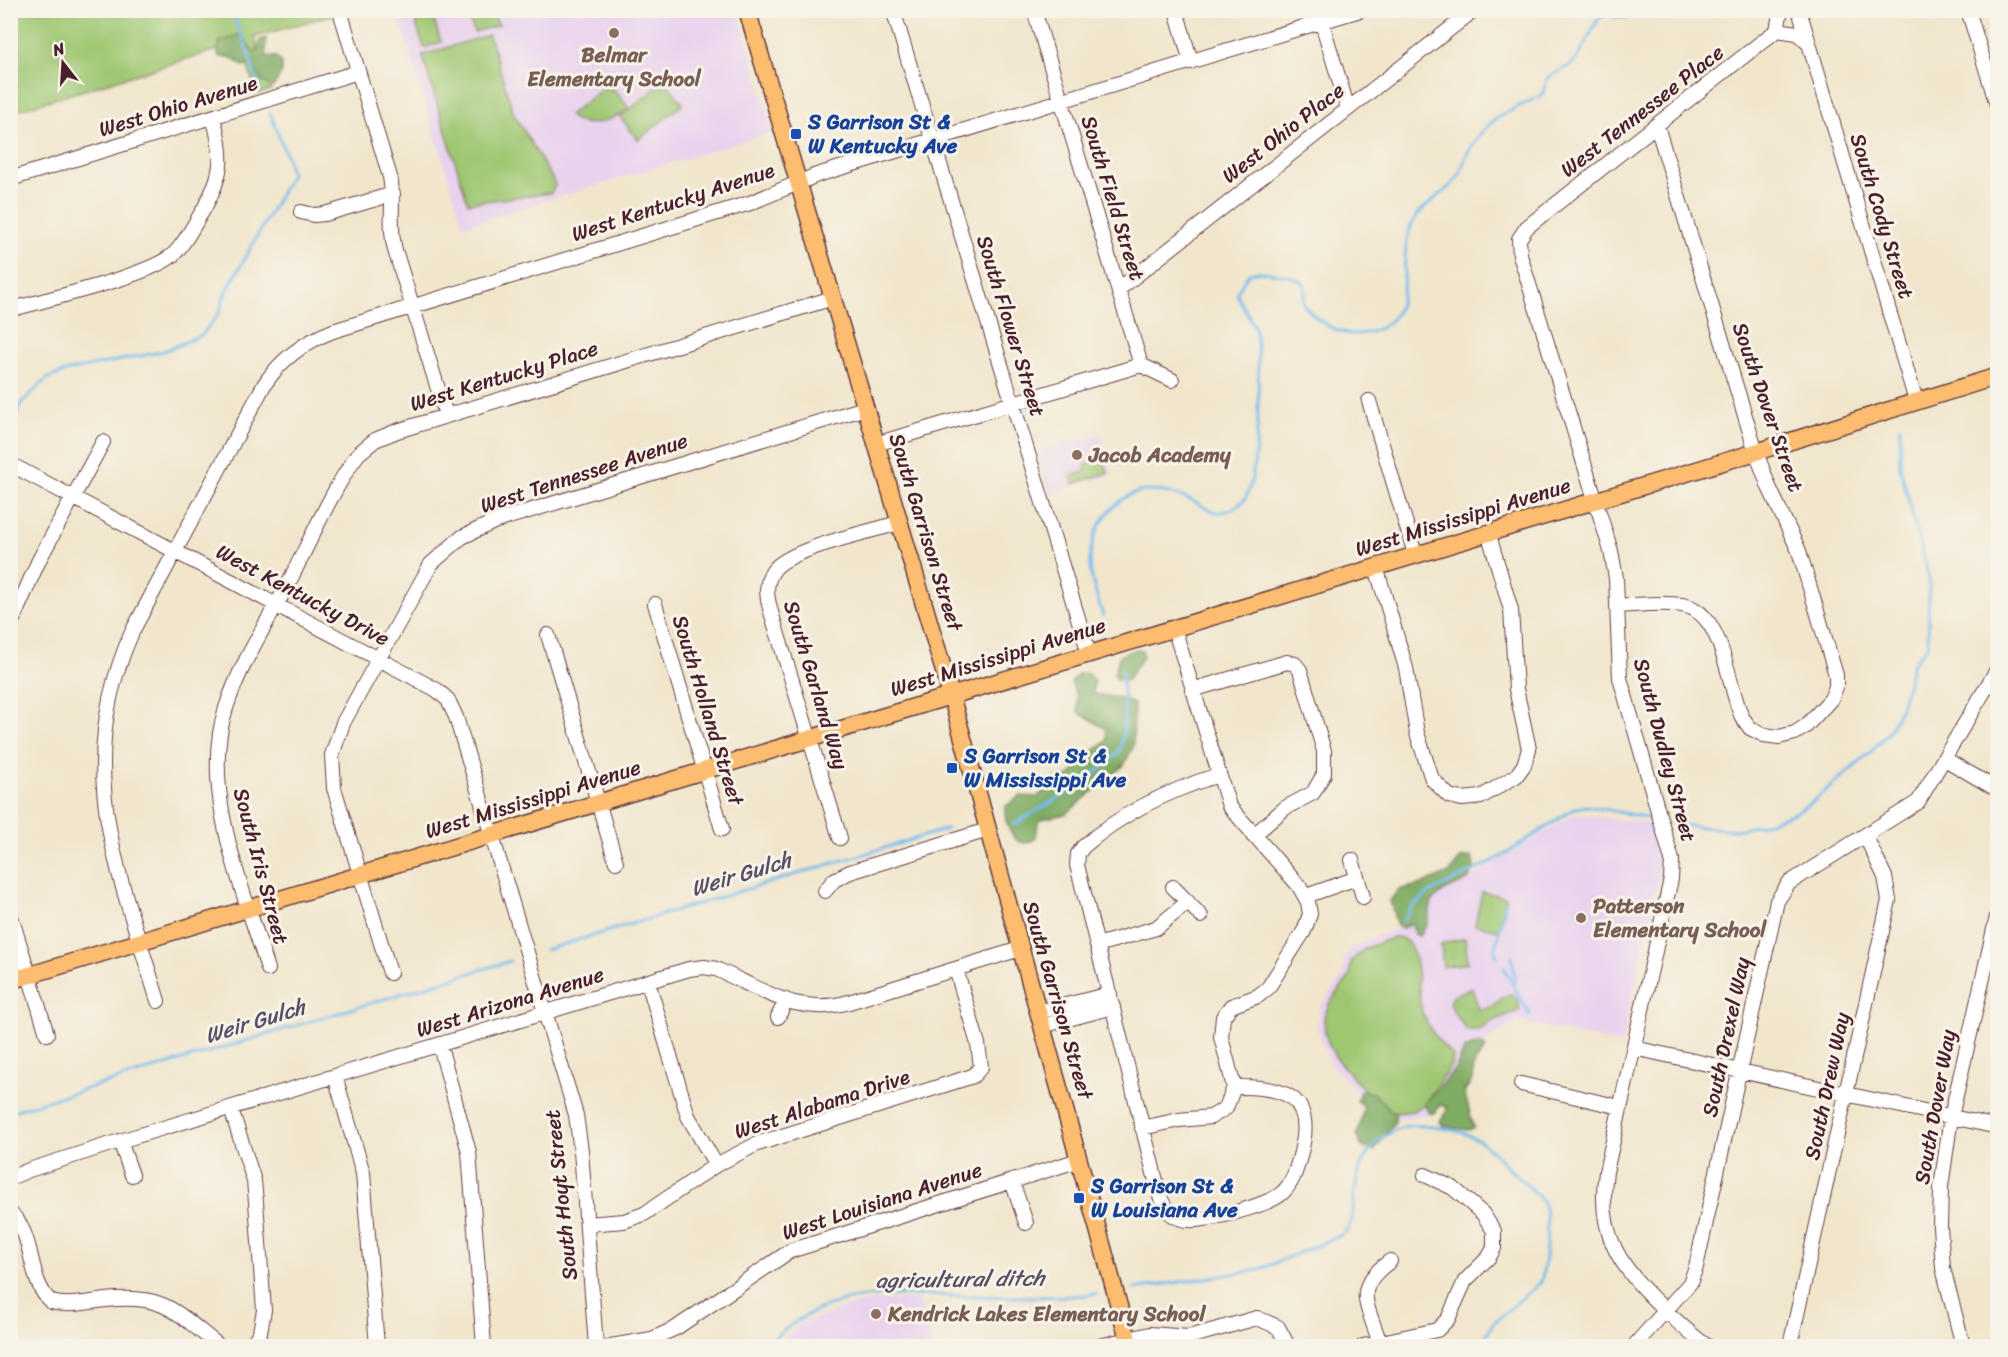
<svg xmlns="http://www.w3.org/2000/svg" width="2008" height="1357" font-family="Sriracha,sans-serif">
  <style>
    .built { fill: #e9d2ee }
    .green { fill: #9fc772; stroke: #74734e; stroke-width: 1.5 }
    .forest { fill: #7fac64; stroke: #646648; stroke-width: 1.5 }
    .lines { fill: none; stroke-linecap: round; stroke-linejoin: round }
    .stream { stroke: #76bced; stroke-width: 3 }
    .minor-casing { stroke: #633d43; stroke-width: 16 }
    .major-casing { stroke: #633d43; stroke-width: 19 }
    .minor { stroke: #fff; stroke-width: 14 }
    .major { stroke: #fcbd6f; stroke-width: 16 }
    .education-dot { fill: #8d6e63; stroke: #f7f3e8; stroke-width: 2 }
    .transit-dot { fill: #1a4fb4; stroke: #f7f3e8; stroke-width: 2 }
    .labels { text-anchor: middle; dominant-baseline: central; stroke-width: 6; stroke-linejoin: round; paint-order: stroke }
    .education-label { font-size: 21px; font-weight: bold; fill: #785e54; stroke: #f7f3e8; text-anchor: start }
    .street-label { font-size: 21px; fill: #4a1f2b; stroke: #f7f3e8 }
    .transit-label { font-size: 21px; font-weight: bold; fill: #164399; stroke: #f7f3e8; text-anchor: start }
    .water-label { font-size: 22px; font-style: italic; fill: #574e65; stroke: #f7f3e8 }
  </style>
  <rect width="100%" height="100%" fill="#f7f3e8"/>
  <filter id="ink" filterUnits="userSpaceOnUse"><feTurbulence type="fractalNoise" baseFrequency=".0167" numOctaves="2"/><feDisplacementMap in="SourceGraphic" scale="12" xChannelSelector="R" yChannelSelector="G"/><feConvolveMatrix kernelMatrix="1 2 1 2 8 2 1 2 1" color-interpolation-filters="sRGB"/></filter>
  <filter id="wash" filterUnits="userSpaceOnUse"><feTurbulence type="fractalNoise" baseFrequency=".008" numOctaves="4" result="noise"/><feDisplacementMap in="SourceGraphic" scale="24" xChannelSelector="R" yChannelSelector="G"/><feGaussianBlur stdDeviation="1.35" result="paint"/><feColorMatrix in="noise" values="0 0 0 0 0 0 0 0 0 0 0 0 0 0 0 0 0 1.4 0 .05"/><feComposite in="paint" operator="in"/></filter>
  <g filter="url(#wash)">
    <rect width="100%" height="100%" fill="#f1e6cc"/>
    <path class="built" d="M 397,11 L 738,11 L 773,132 L 463,226 Z
      M 1100,434 L 1113,474 L 1049,494 L 1036,453 Z
      M 1575,814 L 1655,824 L 1665,864 L 1658,877 L 1622,1044 L 1517,1021 L 1464,1056 L 1433,1114 L 1366,1124 L 1362,1099 L 1331,1065 L 1317,1028 L 1320,1006 L 1342,977 L 1343,961 L 1351,947 L 1407,924 L 1444,889 L 1473,876 Z
      M 895,1299 L 919,1300 L 933,1346 L 775,1346 L 799,1324 L 857,1304 Z"/>
    <path class="green" d="M 11,11 L 345,11 L 255,37 L 261,69 L 271,90 L 257,94 L 240,43 L 11,112 Z
      M 412,11 L 431,11 L 441,42 L 424,48 Z
      M 467,11 L 491,11 L 499,25 L 474,32 Z
      M 489,35 L 514,114 L 553,180 L 555,185 L 551,193 L 468,203 L 422,55 Z
      M 665,81 L 683,104 L 638,140 L 620,117 Z
      M 606,86 L 610,91 L 613,88 L 629,108 C 614,120 584,132 569,115 Z
      M 1104,459 L 1108,473 L 1073,484 L 1071,476 L 1086,471 L 1085,465 Z
      M 1482,892 L 1506,897 L 1499,930 L 1475,925 Z
      M 1394,937 C 1424,936 1415,995 1423,1014 C 1429,1029 1441,1045 1453,1056 L 1452,1064 L 1425,1103 L 1414,1111 L 1396,1113 L 1383,1110 L 1338,1061 L 1331,1049 L 1325,1033 L 1324,1017 L 1329,1004 L 1350,976 L 1351,961 L 1364,949 Z
      M 1465,938 L 1468,963 L 1443,967 L 1441,944 Z
      M 1472,988 L 1479,1009 C 1494,1010 1498,997 1512,994 L 1517,998 L 1520,1010 L 1493,1021 L 1478,1031 L 1467,1030 L 1454,1013 L 1450,1001 L 1454,995 Z"/>
    <path class="forest" d="M 239,35 L 244,38 L 254,53 L 258,50 L 260,40 L 266,38 L 266,56 L 276,57 L 282,63 L 282,72 L 273,87 L 261,81 L 252,64 L 243,66 L 230,57 L 220,57 L 218,54 L 219,42 Z
      M 1137,649 L 1142,650 L 1143,657 L 1127,680 L 1116,679 L 1114,673 L 1120,655 Z
      M 1087,673 L 1094,680 L 1093,694 L 1121,698 L 1134,704 L 1133,747 L 1124,765 L 1066,814 L 1042,819 L 1038,823 L 1036,838 C 1016,855 1003,823 1005,807 L 1020,796 L 1038,797 L 1052,780 L 1070,776 L 1086,756 L 1107,741 L 1106,729 L 1078,712 L 1077,696 L 1071,683 L 1078,674 Z
      M 1472,857 L 1474,867 L 1468,880 L 1444,891 L 1432,901 L 1427,925 L 1419,936 L 1414,934 L 1412,924 L 1402,928 L 1397,926 L 1390,901 L 1398,890 L 1423,884 L 1449,873 L 1461,858 Z
      M 1480,1043 L 1486,1048 L 1475,1062 L 1471,1083 L 1464,1091 L 1474,1128 L 1468,1130 L 1443,1126 L 1440,1121 L 1447,1110 L 1446,1106 L 1441,1104 L 1435,1113 L 1429,1113 L 1424,1104 L 1455,1069 L 1465,1049 Z
      M 1361,1091 L 1373,1093 L 1395,1114 L 1395,1122 L 1374,1151 L 1361,1146 L 1357,1135 L 1364,1107 L 1357,1100 Z"/>
    <g class="lines">
      <path class="stream" d="M 230,10 L 245,43 L 260,90
        M 10,435 L 21,403 L 48,378 L 68,371 L 164,351 L 202,335 L 219,313 L 225,294 L 291,175 L 287,157 L 270,113
        M 1103,616 C 1098,598 1089,578 1090,559 C 1091,527 1118,489 1151,491 C 1165,491 1179,495 1191,500 C 1199,504 1207,510 1216,512 C 1226,513 1237,508 1244,500 C 1260,482 1261,354 1255,329 C 1251,315 1239,305 1237,292 L 1249,273 C 1259,270 1300,275 1304,285 C 1306,291 1303,298 1304,305 C 1317,321 1337,335 1358,334 C 1427,328 1391,253 1415,218 C 1426,202 1447,193 1458,177 C 1463,169 1464,159 1468,152 C 1491,113 1506,114 1542,95 L 1548,77 L 1571,65 L 1578,58 L 1598,19 L 1606,15 L 1627,18 L 1645,10
        M 1013,825 C 1033,813 1112,768 1119,750 C 1128,727 1123,696 1122,671
        M 1678,825 L 1735,830 L 1760,825 L 1792,814 L 1811,803 L 1869,754 L 1888,733 L 1901,707 L 1913,663 L 1928,645 L 1929,578 L 1900,467 L 1900,427
        M 1403,921 L 1412,907 L 1429,893 L 1501,857 L 1575,808 L 1587,806 L 1649,818
        M 545,950 L 947,829
        M 1512,956 L 1515,981
        M 1497,957 L 1495,949 L 1506,901
        M 1504,968 L 1530,1015
        M 10,1112 L 510,961
        M 1134,1289 L 1258,1270 L 1342,1235 C 1366,1218 1336,1164 1393,1131 C 1406,1124 1419,1125 1433,1127 C 1480,1132 1484,1144 1516,1175 C 1525,1184 1539,1193 1544,1205 C 1550,1221 1545,1265 1541,1282 L 1493,1323 L 1480,1346
        M 765,1346 C 826,1288 880,1294 958,1296 C 1003,1296 1051,1299 1096,1294"/>
    </g>
  </g>
  <g filter="url(#ink)">
    <g class="lines">
      <g class="minor-casing">
        <path id="minor" d="M 893,10 L 1089,654
          M 1034,10 L 1141,365 L 1172,380
          M 1176,10 L 1191,62
          M 1318,10 L 1348,109
          M 1799,10 L 1916,401
          M 1968,10 L 1998,108
          M 341,14 L 390,177 C 395,201 388,225 395,250 L 446,415
          M 1777,30 L 1797,33 L 1808,43
          M 10,179 L 358,72
          M 301,212 L 314,215 L 325,214 L 393,194
          M 1119,289 L 1474,10
          M 10,310 C 46,299 150,276 174,254 C 186,242 193,226 202,212 C 223,175 225,158 213,117
          M 1369,401 L 1415,554
          M 876,444 L 1141,365
          M 10,464 L 437,690 L 448,700 L 456,717 L 576,1115 L 581,1151 L 596,1346
          M 1376,567 L 1406,668 L 1417,733 L 1432,779 L 1449,796 L 1462,799 L 1481,797 L 1516,776 L 1524,765 L 1529,749 L 1516,689 L 1511,610 L 1488,532
          M 655,604 L 722,829
          M 1617,606 C 1638,605 1661,602 1682,605 C 1724,611 1727,685 1742,717 L 1750,728 L 1764,735 L 1779,737 L 1795,733 L 1806,726 L 1831,699 L 1836,687 L 1836,675 L 1799,551 L 1769,487 L 1756,452 L 1657,126
          M 10,626 L 39,560 L 103,442
          M 548,635 L 616,862
          M 1192,690 L 1287,662 L 1295,664 L 1300,670 L 1324,751 L 1324,774 L 1313,793 L 1285,808 L 1253,836
          M 1945,759 L 1998,790
          M 1218,775 C 1171,790 1120,814 1083,847 L 1078,854 L 1077,865 L 1159,1193 C 1163,1206 1168,1215 1182,1219 C 1198,1225 1270,1205 1282,1193 C 1294,1182 1297,1167 1301,1152 C 1316,1095 1283,1086 1234,1087
          M 840,838 L 771,612 C 767,598 764,584 773,571 C 787,549 872,531 899,523
          M 1352,860 L 1363,897
          M 1173,887 L 1201,916
          M 825,891 L 834,880 L 850,872 L 988,830
          M 1306,896 L 1357,878
          M 10,913 L 47,1034
          M 1097,945 L 1156,928 L 1188,902
          M 268,969 C 244,890 199,790 226,708 C 240,664 267,623 289,582 C 309,543 333,488 358,454 L 375,440 L 397,431 L 833,298
          M 390,973 L 334,788 L 332,755 L 343,723 L 431,564 L 462,537 L 496,521 L 865,408
          M 648,982 L 688,1116 L 716,1165
          M 158,1001 C 118,869 71,766 133,630 L 264,385 C 281,359 304,342 333,331 L 750,203 L 817,175 L 1360,10
          M 1038,1012 L 1110,994
          M 778,1017 L 786,1000
          M 1042,1026 L 1113,1007
          M 440,1046 L 469,1152 L 484,1346
          M 1634,1048 L 1998,1127
          M 335,1076 L 363,1173 L 377,1346
          M 1521,1084 L 1620,1107
          M 231,1109 L 254,1181 L 256,1202 L 264,1310 L 260,1332 L 251,1346
          M 1142,1128 L 1179,1120 L 1211,1117 L 1226,1108 L 1234,1087 L 1221,1037 L 1223,1017 L 1231,1006 L 1258,996 L 1268,988 L 1304,931 L 1310,914 L 1308,902 L 1299,886 L 1229,806 L 1174,628
          M 120,1141 L 132,1175
          M 10,1178 L 29,1170 L 120,1141 L 689,969 L 704,967 L 716,969 C 762,989 797,1017 849,1002 L 1020,949
          M 1012,1181 L 1026,1223
          M 10,1213 C 36,1234 26,1279 51,1302 C 69,1307 88,1302 106,1300 C 164,1293 176,1312 219,1346
          M 587,1224 L 624,1221 L 644,1214 L 716,1165 L 757,1144 L 973,1076 L 981,1067 L 978,1044 L 956,969
          M 1379,1341 C 1367,1302 1352,1289 1390,1261
          M 611,1346 L 652,1339 L 676,1328 L 790,1251 L 1079,1160
          M 1099,1346 L 1150,1334 L 1189,1337 L 1257,1318 L 1278,1327 L 1288,1346
          M 1363,1346 L 1437,1330 L 1448,1319 L 1465,1281 L 1489,1257 L 1494,1248 L 1494,1231 L 1483,1214 L 1453,1188 L 1425,1175
          M 1634,1346 L 1690,1283 L 1696,1267 L 1777,901 L 1789,883 L 1918,802 L 1998,668
          M 1707,1346 C 1692,1336 1679,1323 1665,1310 C 1621,1269 1596,1235 1606,1172 L 1671,879 L 1672,860 L 1620,678 L 1616,578 L 1611,551 L 1520,255 L 1519,239 L 1527,227 L 1777,30 L 1781,10
          M 1790,1346 L 1889,900 L 1885,877 L 1866,837
          M 1963,1346 L 1943,1268 L 1940,1227 L 1941,1187 L 1951,1117 L 1998,912"/>
      </g>
      <g class="major-casing">
        <path id="major" d="M 747,10 L 951,695 L 1130,1346
          M 10,981 L 1756,452 L 1998,376"/>
      </g>
      <use href="#minor" class="minor"/>
      <use href="#major" class="major"/>
    </g>
  </g>
  <g class="education-dot">
    <circle cx="614" cy="33" r="6"/>
    <circle cx="1077" cy="455" r="6"/>
    <circle cx="1581" cy="918" r="6"/>
    <circle cx="876" cy="1314" r="6"/>
  </g>
  <g class="transit-dot">
    <rect x="790" y="128" width="12" height="12" rx="3"/>
    <rect x="946" y="762" width="12" height="12" rx="3"/>
    <rect x="1073" y="1192" width="12" height="12" rx="3"/>
  </g>
  <g class="labels">
    <g class="education-label">
      <text x="614" y="55" text-anchor="middle">Belmar<tspan x="614" dy="24">Elementary School</tspan></text>
      <text x="1089" y="455">Jacob Academy</text>
      <text x="1593" y="906">Patterson<tspan x="1593" dy="24">Elementary School</tspan></text>
      <text x="888" y="1314">Kendrick Lakes Elementary School</text>
    </g>
    <g class="street-label">
      <text transform="translate(178 106) rotate(-17)">West Ohio Avenue</text>
      <text transform="translate(1642 111) rotate(-38)">West Tennessee Place</text>
      <text transform="translate(1283 133) rotate(-38)">West Ohio Place</text>
      <text transform="translate(1113 198) rotate(73)">South Field Street</text>
      <text transform="translate(673 202) rotate(-18)">West Kentucky Avenue</text>
      <text transform="translate(1882 216) rotate(73)">South Cody Street</text>
      <text transform="translate(1011 326) rotate(73)">South Flower Street</text>
      <text transform="translate(504 376) rotate(-17)">West Kentucky Place</text>
      <text transform="translate(1768 407) rotate(71)">South Dover Street</text>
      <text transform="translate(584 473) rotate(-18)">West Tennessee Avenue</text>
      <text transform="translate(1463 517) rotate(-17)">West Mississippi Avenue</text>
      <text transform="translate(926 532) rotate(73)">South Garrison Street</text>
      <text transform="translate(303 595) rotate(28)">West Kentucky Drive</text>
      <text transform="translate(998 657) rotate(-17)">West Mississippi Avenue</text>
      <text transform="translate(816 685) rotate(73)">South Garland Way</text>
      <text transform="translate(708 710) rotate(73)">South Holland Street</text>
      <text transform="translate(1665 750) rotate(75)">South Dudley Street</text>
      <text transform="translate(533 799) rotate(-17)">West Mississippi Avenue</text>
      <text transform="translate(261 866) rotate(75)">South Iris Street</text>
      <text transform="translate(1058 1000) rotate(74)">South Garrison Street</text>
      <text transform="translate(510 1002) rotate(-17)">West Arizona Avenue</text>
      <text transform="translate(1726 1037) rotate(-78)">South Drexel Way</text>
      <text transform="translate(1827 1086) rotate(-78)">South Drew Way</text>
      <text transform="translate(822 1104) rotate(-18)">West Alabama Drive</text>
      <text transform="translate(1935 1107) rotate(-80)">South Dover Way</text>
      <text transform="translate(561 1195) rotate(-96)">South Hoyt Street</text>
      <text transform="translate(882 1201) rotate(-18)">West Louisiana Avenue</text>
    </g>
    <g class="transit-label">
      <text x="808" y="122">S Garrison St &amp;<tspan x="808" dy="24">W Kentucky Ave</tspan></text>
      <text x="964" y="756">S Garrison St &amp;<tspan x="964" dy="24">W Mississippi Ave</tspan></text>
      <text x="1091" y="1186">S Garrison St &amp;<tspan x="1091" dy="24">W Louisiana Ave</tspan></text>
    </g>
    <g class="water-label">
      <text transform="translate(741 874) rotate(-17)">Weir Gulch</text>
      <text transform="translate(255 1021) rotate(-17)">Weir Gulch</text>
      <text transform="translate(960 1279) rotate(-1)">agricultural ditch</text>
    </g>
  </g>
  <rect width="2008" height="1357" fill="none" stroke="#f7f3e8" stroke-width="36"/>
  <g transform="translate(63 63) rotate(343)" stroke="#f7f3e8" stroke-width="4.5" paint-order="stroke">
  <path d="M0-4.5L10 22L0 15L-10 22Z" fill="#4a1f2b"/>
  <text y="-9" font-size="16" font-weight="bold" text-anchor="middle" fill="#4a1f2b">N</text>
  </g>
</svg>
